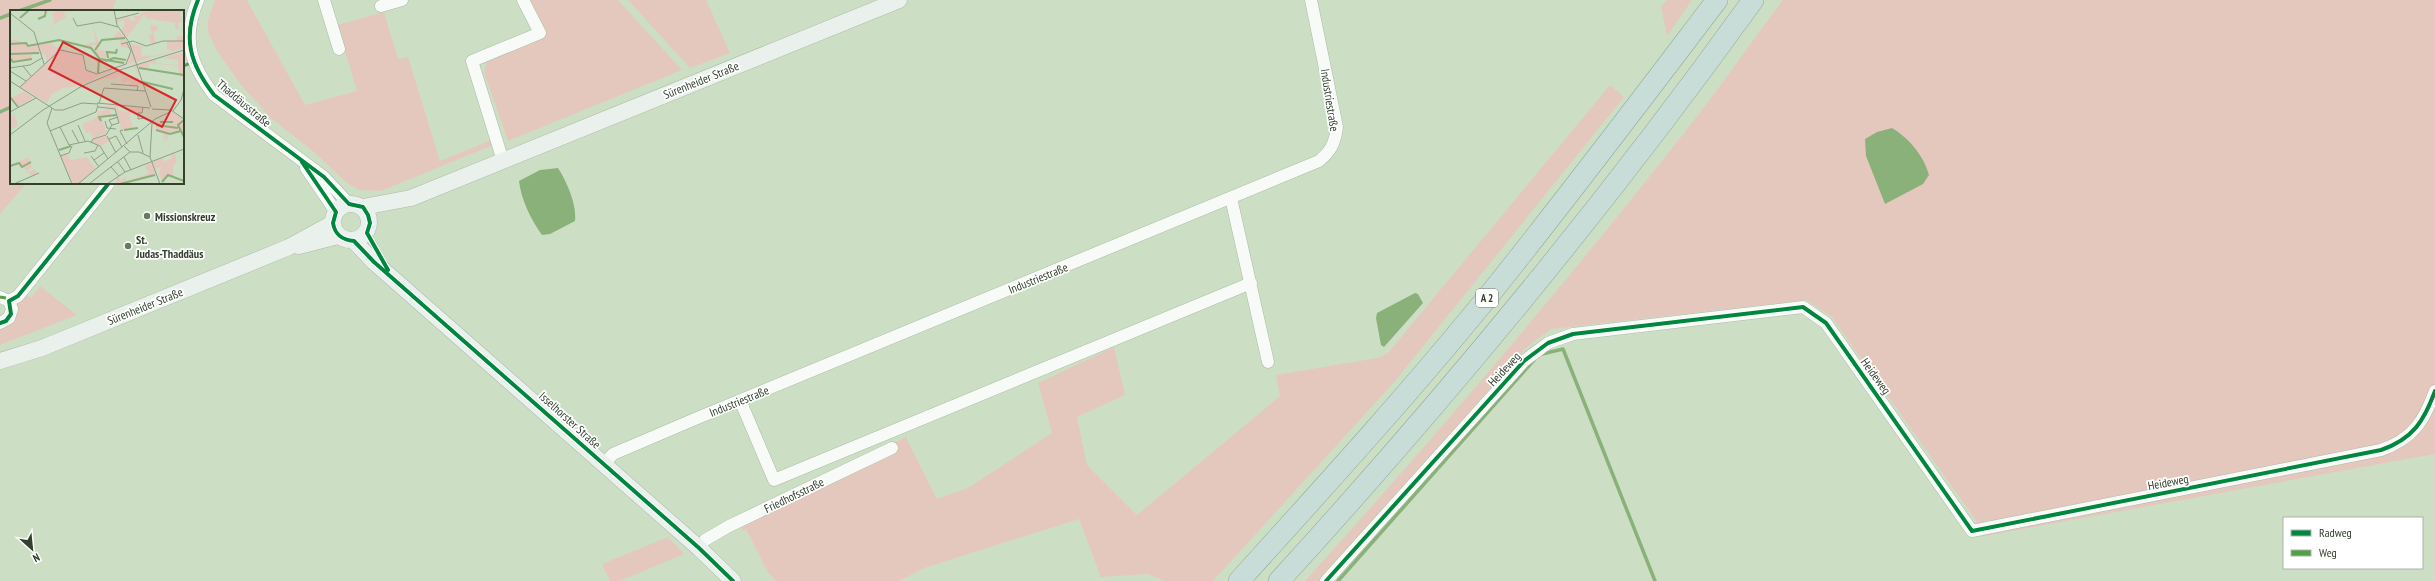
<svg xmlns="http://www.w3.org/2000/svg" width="2435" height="581" font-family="'PT Sans Narrow',sans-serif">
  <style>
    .green { fill: #e5c8bd }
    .water { fill: #8ab179 }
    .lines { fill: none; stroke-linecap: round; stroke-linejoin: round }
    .stream { stroke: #8ab179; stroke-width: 3.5 }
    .street-casing { stroke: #acbaa6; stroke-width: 13 }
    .secondary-casing { stroke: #acbaa6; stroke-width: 17 }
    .highway-casing { stroke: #8faa9d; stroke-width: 22 }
    .street { stroke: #f7faf6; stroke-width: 12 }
    .secondary { stroke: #eaf1ed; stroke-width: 16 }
    .highway { stroke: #c8dcd8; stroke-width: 21 }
    .quiet { stroke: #50a142; stroke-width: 3; stroke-dasharray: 6 3; stroke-linecap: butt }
    .cycleway-casing { stroke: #fff; stroke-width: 6 }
    .cycleway { stroke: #00873e; stroke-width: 4 }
    .poi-dot { fill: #687862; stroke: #fff; stroke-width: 1.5 }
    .labels { text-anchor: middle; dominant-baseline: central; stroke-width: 3.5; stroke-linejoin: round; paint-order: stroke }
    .shield { fill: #fff; stroke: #70796c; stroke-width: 1 }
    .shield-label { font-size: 11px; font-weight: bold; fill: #32402d }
    .street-label { font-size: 12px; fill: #32402d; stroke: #fff }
    .poi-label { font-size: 12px; font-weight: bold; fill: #32402d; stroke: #fff; text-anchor: start }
    .inset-river { fill: none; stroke: #8ab179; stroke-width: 2 }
    .inset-road { fill: none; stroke: #8e9f88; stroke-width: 1 }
    .view { fill: #d62828; fill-opacity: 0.15; stroke: #d62828; stroke-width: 2 }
    .inset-edge { fill: none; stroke: #32402d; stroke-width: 2 }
  </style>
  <rect width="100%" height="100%" fill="#ccdfc5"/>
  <path class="green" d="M 0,0 L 116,0 L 112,11 L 11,11 L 11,183 L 27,183 L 0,214 Z
    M 215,0 L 247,0 L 305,105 L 357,91 L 337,25 L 384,12 L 398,59 L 408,57 L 440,161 L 491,140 L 493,145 L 381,191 L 359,190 L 347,183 L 314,152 L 272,119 L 241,85 L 217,51 L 208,32 L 208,20 Z
    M 529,0 L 618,0 L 682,70 L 508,141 L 484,72 L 487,62 L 546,36 Z
    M 628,0 L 706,0 L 730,53 L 690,68 Z
    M 1667,0 L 1692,0 L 1667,36 L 1661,7 Z
    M 1783,0 L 2435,0 L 2435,454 L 1979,537 L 1975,519 L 1831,316 L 1806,300 L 1551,329 L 1528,346 L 1321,581 L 1305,581 C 1436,436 1563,287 1684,133 C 1718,90 1750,44 1783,0 Z
    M 1610,85 L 1624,97 L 1396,380 L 1213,581 L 1165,581 L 1148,574 L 1101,577 L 1079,519 L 927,567 L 899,581 L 776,581 L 767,571 L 746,529 L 743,531 L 737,519 L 906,437 L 937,499 L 968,488 L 1052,433 L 1038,383 L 1114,347 L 1125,395 L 1077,417 L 1087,465 L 1137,515 L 1280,396 L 1276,375 L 1377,358 L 1388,353 Z
    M 40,286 L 77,315 L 0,345 L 0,327 L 25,294 L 31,298 Z
    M 668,537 L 684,554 L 620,581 L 610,581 L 602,564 Z"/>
  <path class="water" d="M 1892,128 C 1909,138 1924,156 1929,175 L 1923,184 L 1885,204 L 1866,156 L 1865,139 L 1877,132 Z
    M 558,168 C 567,182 577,205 575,221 L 550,234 L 542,235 C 531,220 521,199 519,181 L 540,170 Z
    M 1415,293 L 1418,294 L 1423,303 L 1384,347 L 1381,345 L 1376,318 L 1377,313 Z"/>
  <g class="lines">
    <path class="stream" d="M 19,11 L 50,0
      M 0,18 L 11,14
      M 0,112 L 11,107
      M 1542,354 L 1563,349 L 1655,581
      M 1338,581 L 1534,360"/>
    <g class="street-casing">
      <path id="street" d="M 198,0 C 182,38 190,64 214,95 L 324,177 L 349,204
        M 324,0 L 339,49
        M 381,6 L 402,0
        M 503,161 L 472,61 L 540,33 L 523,0
        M 306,168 L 336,212
        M 1231,198 L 1268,362
        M 0,297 L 9,301 L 12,309 L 9,318 L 0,323
        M 9,301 L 18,296 L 109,183
        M 740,400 L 774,480 L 1251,283
        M 604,464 L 613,454 L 695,419 L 1319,161 C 1331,151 1335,143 1337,127 L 1311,0
        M 699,548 L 705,540 L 729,526 L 892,448
        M 1326,581 L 1524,361 L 1548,343 L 1573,334 L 1803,307 L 1826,323 L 1972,531 L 2381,450 C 2413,439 2424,421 2435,391"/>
    </g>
    <g class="secondary-casing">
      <path id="secondary" d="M333 222a18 18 0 1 1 36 0a18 18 0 1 1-36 0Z
        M 363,207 L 411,198 L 899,0
        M 354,241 L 374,262 L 699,548 L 733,581
        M 299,246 L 338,236
        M 0,361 L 42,348 L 289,247 L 333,223"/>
    </g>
    <g class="highway-casing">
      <path id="highway" d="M 1239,581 C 1323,488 1407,396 1486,299 C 1565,201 1641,100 1717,0
        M 1279,581 C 1447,397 1607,203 1753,0"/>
    </g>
    <use href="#street" class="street"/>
    <use href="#secondary" class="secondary"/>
    <use href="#highway" class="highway"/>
    <path class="quiet" d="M 183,66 L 193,62
      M 0,297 L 6,298 L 10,303"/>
    <g class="cycleway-casing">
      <path id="cycleway" d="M 198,0 C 182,38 190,64 214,95 L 324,177 L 349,204 L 363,207 L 368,215 L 370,223 L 367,233 L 388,270
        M 302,162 L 336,212 L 333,223 C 335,235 342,240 354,241 L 374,262 L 699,548 L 733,581
        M 0,323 L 6,321 L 11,314 L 9,301 L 18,296 L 109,183
        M 1326,581 L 1524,361 L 1548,343 L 1573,334 L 1803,307 L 1826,323 L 1972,531 L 2381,450 C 2413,439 2424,421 2435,391"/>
    </g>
    <use href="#cycleway" class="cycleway"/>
  </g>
  <g class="poi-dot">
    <circle cx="147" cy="216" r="4"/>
    <circle cx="128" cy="246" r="4"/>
  </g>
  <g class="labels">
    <rect class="shield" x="1476" y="289" width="22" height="18" rx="3"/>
    <g class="shield-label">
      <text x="1487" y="298">A 2</text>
    </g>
    <g class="street-label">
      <text transform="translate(701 80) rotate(-22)">Sürenheider Straße</text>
      <text transform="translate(1330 100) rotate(81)">Industriestraße</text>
      <text transform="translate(244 103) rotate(40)">Thaddäusstraße</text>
      <text transform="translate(1038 278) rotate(-22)">Industriestraße</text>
      <text transform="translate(145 306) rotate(-22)">Sürenheider Straße</text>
      <text transform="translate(1504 369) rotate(-47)">Heideweg</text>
      <text transform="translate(1876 376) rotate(54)">Heideweg</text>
      <text transform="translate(739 401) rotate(-22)">Industriestraße</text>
      <text transform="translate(570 420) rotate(42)">Isselhorster Straße</text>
      <text transform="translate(2168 482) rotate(-11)">Heideweg</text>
      <text transform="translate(794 495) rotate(-26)">Friedhofsstraße</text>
    </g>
    <g class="poi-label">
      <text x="155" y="216">Missionskreuz</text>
      <text x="136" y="239">St.<tspan x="136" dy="14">Judas-Thaddäus</tspan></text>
    </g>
  </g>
  <g transform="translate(10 10)">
    <rect width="174" height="174" fill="#ccdfc5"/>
    <path d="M 48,0 L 57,0 L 54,3 L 56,7 L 43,15 L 40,24 L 44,9 L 42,4 ZM 143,0 L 166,0 L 165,2 L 172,0 L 170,4 L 172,12 L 168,13 L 169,19 L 165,19 L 165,13 L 136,8 L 135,5 L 131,6 L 131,9 L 117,27 L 111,21 L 115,14 L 113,10 L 107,13 L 106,10 L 118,7 L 122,11 L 125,10 L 123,6 L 130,6 L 130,3 ZM 82,14 L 89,33 L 91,30 L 100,30 L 109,21 L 117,31 L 119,38 L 111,37 L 110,29 L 92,31 L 88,40 L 97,41 L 95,51 L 84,40 L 86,40 L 86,35 L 81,36 L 82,38 L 68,36 L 86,32 ZM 140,15 L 147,16 L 148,20 L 143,22 L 146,33 L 142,35 L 138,25 L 142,24 ZM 167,26 L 174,26 L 174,38 L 126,52 L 120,33 L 133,37 L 131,40 L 132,46 L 138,45 L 139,47 L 162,41 L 157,39 L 157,31 L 167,31 ZM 0,29 L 19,33 L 17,34 L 18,36 L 27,33 L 30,44 L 21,44 L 22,48 L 18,51 L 0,52 ZM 37,31 L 42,32 L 43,36 L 73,45 L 74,59 L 88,65 L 117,54 L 121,41 L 125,52 L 64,77 L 53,78 L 42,84 L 37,93 L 10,77 L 37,51 L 35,44 L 31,45 L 28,34 ZM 174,42 L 174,65 L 172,67 L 158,62 L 129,59 L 127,55 ZM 153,48 L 168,50 L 168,55 L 146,53 L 146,50 ZM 139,53 L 168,56 L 169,64 L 139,59 ZM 126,56 L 129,68 L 124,57 L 111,61 L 114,67 L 129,68 L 130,75 L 120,75 L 119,71 L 109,74 L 112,72 L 111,66 L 102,69 L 96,68 L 79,74 L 96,66 ZM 14,81 L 23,88 L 8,97 L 1,88 ZM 89,96 L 108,96 L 108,100 L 118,102 L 120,97 L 132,98 L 128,106 L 123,103 L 119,105 L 123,118 L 109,121 L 111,118 L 106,100 ZM 88,99 L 91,107 L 90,101 L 100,99 L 101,105 L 107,105 L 92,108 L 97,123 L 83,128 L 80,122 L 76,123 L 72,114 L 88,107 ZM 156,100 L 161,101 L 174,110 L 174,127 L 168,115 L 170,121 L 159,123 L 157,130 L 154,129 L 153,133 L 154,123 L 146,120 L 146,114 L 159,106 L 162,102 ZM 3,101 L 8,115 L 0,121 L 0,108 L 3,106 ZM 96,126 L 100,131 L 91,136 L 82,133 L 83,130 ZM 165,143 L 167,152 L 163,155 L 164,168 L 157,165 L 152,171 L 149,163 L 151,157 L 146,159 L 142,152 L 153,148 L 154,152 L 162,148 L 161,145 ZM 56,144 L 61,150 L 77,147 L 85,159 L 67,174 L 63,174 L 51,146 ZM 19,147 L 22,157 L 18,159 L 19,162 L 25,159 L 27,163 L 22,166 L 8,152 ZM 141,153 L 147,164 L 107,174 L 106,168 L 109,167 L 111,171 L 115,167 L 116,171 L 135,165 L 139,163 L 135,156 Z" fill="#e5c8bd" fill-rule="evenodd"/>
    <path class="inset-river" d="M 10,8 L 19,0M 28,9 L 35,6 L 36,0M 0,34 L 16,33 L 18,36 L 49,30 L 81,38 L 90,49 L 114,53M 85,40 L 92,30 L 115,28M 0,44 L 29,43M 0,48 L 3,52 L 22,49M 98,48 L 97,42 L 106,43 L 107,39M 95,51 L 104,48 L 116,50M 129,58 L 174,65M 88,63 L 89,48M 133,72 L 163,79M 0,87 L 8,97M 174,110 L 168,115 L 174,127M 91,111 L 89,107 L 106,105M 150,112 L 163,112M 146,115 L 168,118M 114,120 L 128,118M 146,120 L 160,124 L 171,121M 49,140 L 61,136M 0,156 L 9,153 L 12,157 L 21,152M 152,172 L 158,165 L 174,171M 110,174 L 145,165"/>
    <path class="inset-road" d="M 104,0 L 107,15 L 119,32 L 141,97M 0,3 L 24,22 L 34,54M 63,8 L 67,16 L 90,12 L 108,17M 106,9 L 129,3M 111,34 L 123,31 L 136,36 L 153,31 L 174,31M 13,56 L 21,66M 0,58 L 20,55 L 32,48M 0,61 L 16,71M 0,71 L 45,100 L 53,100 L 72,93 L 88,94M 101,74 L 128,76 L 127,81M 10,77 L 50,40 L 73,45 L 76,60 L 87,64 L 116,54 L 121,41 L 117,33M 87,93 L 140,98M 89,93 L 94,78 L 135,81M 133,97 L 132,103 L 128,103 L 128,109 L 135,108M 42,98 L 37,113 L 62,174M 142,99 L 161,100 L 174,109M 163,101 L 171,90 L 174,79M 0,102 L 26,88M 95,111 L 97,118 L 106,119M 142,113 L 140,147 L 150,174M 68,115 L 75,131M 102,115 L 99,110 L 108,107M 50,117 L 59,135 L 78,131 L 90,136 L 98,149M 62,120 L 69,133M 113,120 L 110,121 L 117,134M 40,121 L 86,102 L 88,95M 0,125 L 33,100 L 72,76 L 110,60 L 174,40M 128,125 L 133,143M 97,126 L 106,143M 99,129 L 106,126 L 112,137M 81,133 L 83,129 L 96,125 L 102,115 L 109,113 L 105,99 L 88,97M 114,136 L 120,142 L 129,142 L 140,147M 74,143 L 85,141 L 88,135M 50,146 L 59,143 L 62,136M 81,146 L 89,157M 114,147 L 121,160M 84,150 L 94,143M 108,152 L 115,162M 101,157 L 109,166M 4,174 L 29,163M 68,174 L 145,109 L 160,102M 79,174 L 120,142M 97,174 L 115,162 L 174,139"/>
    <path class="view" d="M 53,32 L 166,90 L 152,117 L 39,59 Z"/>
    <rect width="174" height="174" class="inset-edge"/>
  </g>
  <rect x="2283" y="517" width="140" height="52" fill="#ffffff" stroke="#adb3ab"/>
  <rect x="2291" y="530" width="20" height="6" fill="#00873e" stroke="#adb3ab"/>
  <text x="2319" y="537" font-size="12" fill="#32402d">Radweg</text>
  <rect x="2291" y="550" width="20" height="6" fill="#50a142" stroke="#adb3ab"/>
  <text x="2319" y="557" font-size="12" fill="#32402d">Weg</text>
  <g transform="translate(32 549) rotate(153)" stroke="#ffffff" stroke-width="3" paint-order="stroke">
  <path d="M0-3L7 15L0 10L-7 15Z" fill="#32402d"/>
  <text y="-6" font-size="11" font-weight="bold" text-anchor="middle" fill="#32402d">N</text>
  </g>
</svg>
